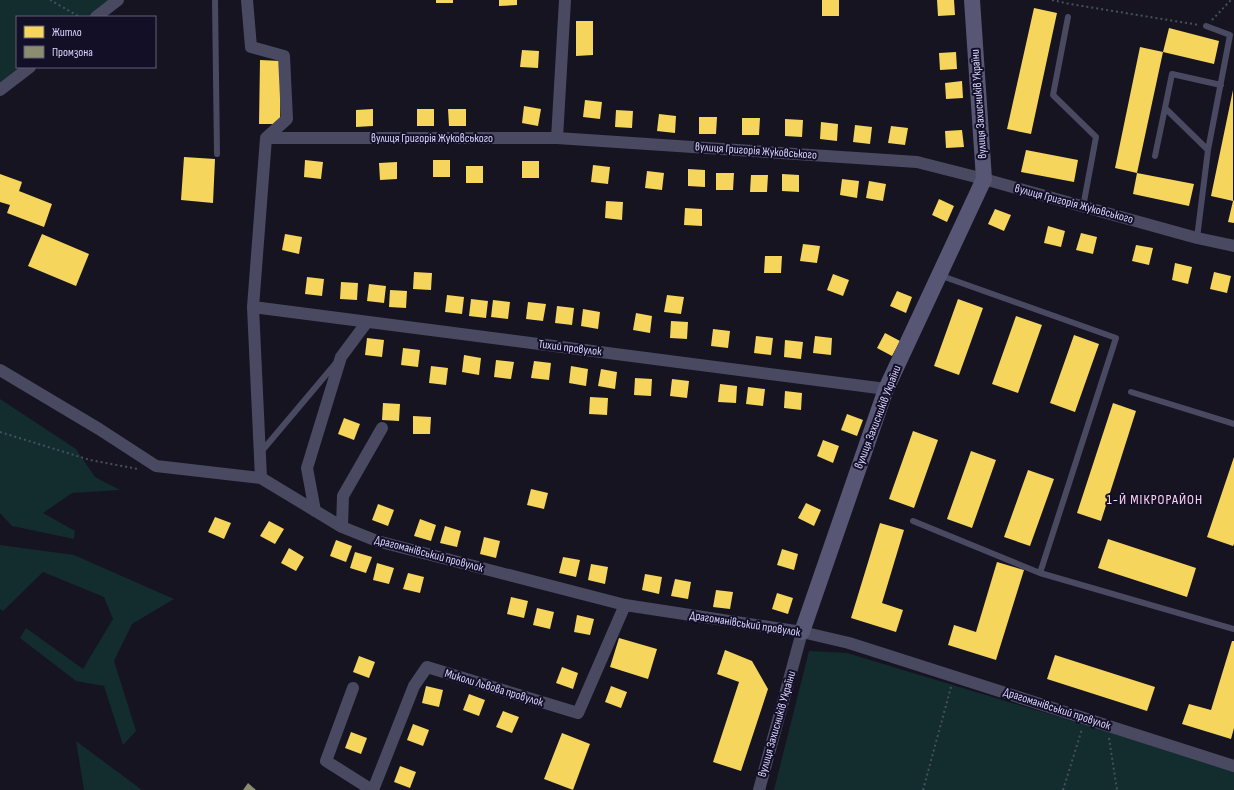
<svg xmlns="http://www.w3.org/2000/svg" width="1234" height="790" font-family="'Sofia Sans Condensed',sans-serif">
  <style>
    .green { fill: #132c2d }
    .homes { fill: #f6d55c }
    .industry { fill: #8c8c6e }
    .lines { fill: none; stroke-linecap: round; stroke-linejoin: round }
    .path { stroke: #44505f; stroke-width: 2; stroke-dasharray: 2 3; stroke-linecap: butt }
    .lane { stroke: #4a4962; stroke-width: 6 }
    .street { stroke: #4a4962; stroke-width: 12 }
    .secondary { stroke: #575674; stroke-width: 16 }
    .labels { text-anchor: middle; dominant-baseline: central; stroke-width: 4; stroke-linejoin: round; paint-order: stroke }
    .street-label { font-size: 12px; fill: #d9d4ff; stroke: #130f26 }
    .quarter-label { font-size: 14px; letter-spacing: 1px; fill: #ffd6f0; stroke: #130f26 }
  </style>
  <rect width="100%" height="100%" fill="#161421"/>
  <path class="green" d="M 0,0 L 111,0 L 90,17 L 17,17 L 17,67 L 26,67 L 0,88 Z
    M 0,399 L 76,449 L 95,477 L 120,490 L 72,493 L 43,513 L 75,531 L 74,539 L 12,526 L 0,513 Z
    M 0,545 L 74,555 L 174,599 L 132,624 L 114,661 L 136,731 L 123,745 L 104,686 L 76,681 L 20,638 L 26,628 L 83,669 L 113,619 L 104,597 L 43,572 L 3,611 L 0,609 Z
    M 809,651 L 847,653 L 1234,770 L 1234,790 L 774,790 Z
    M 76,741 L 142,790 L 84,790 Z"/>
  <path class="homes" d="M 436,0 L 453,0 L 453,3 L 436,3 Z
    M 499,0 L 517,0 L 517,5 L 499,6 Z
    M 822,0 L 839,0 L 839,16 L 822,16 Z
    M 937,0 L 954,0 L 955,15 L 938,16 Z
    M 1034,8 L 1057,13 L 1031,134 L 1007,129 Z
    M 576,21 L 593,21 L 593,55 L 576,56 Z
    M 1169,28 L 1219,41 L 1214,64 L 1163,52 Z
    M 1140,47 L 1163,52 L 1137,173 L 1115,168 Z
    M 522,50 L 539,51 L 538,68 L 520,67 Z
    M 956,52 L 957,69 L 940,70 L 939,53 Z
    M 260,60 L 281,61 L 280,124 L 259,124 Z
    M 962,81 L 963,98 L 946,99 L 945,83 Z
    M 1233,90 L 1233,201 L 1234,200 L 1234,223 L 1228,222 L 1233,201 L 1211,196 Z
    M 585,100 L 602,102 L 600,119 L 583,117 Z
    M 524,106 L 541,109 L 538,126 L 522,123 Z
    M 373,109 L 373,126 L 356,127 L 356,110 Z
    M 417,109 L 434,109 L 434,126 L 417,126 Z
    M 448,109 L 466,109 L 466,126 L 449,126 Z
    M 616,110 L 633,111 L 632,128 L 615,127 Z
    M 659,114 L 676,116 L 675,133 L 657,131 Z
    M 699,117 L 717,117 L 716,134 L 699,134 Z
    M 742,118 L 760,118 L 759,135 L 742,135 Z
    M 785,119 L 803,120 L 802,137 L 785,136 Z
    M 821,122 L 838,124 L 837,141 L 820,139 Z
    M 855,125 L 872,127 L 870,144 L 853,142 Z
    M 891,126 L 908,128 L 905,145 L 888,143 Z
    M 962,130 L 964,147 L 946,148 L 945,131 Z
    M 1026,150 L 1078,160 L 1074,182 L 1021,172 Z
    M 184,157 L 215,159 L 213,203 L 181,200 Z
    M 305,160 L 323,162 L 321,179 L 304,177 Z
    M 433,160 L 450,160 L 450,177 L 433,177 Z
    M 522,161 L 539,161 L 539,178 L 522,178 Z
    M 397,162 L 397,179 L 380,180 L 379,163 Z
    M 593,165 L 610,167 L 608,184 L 591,182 Z
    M 466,166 L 483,166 L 483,183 L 466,183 Z
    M 688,169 L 705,170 L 705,187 L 688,186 Z
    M 647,171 L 664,173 L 662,190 L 645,188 Z
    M 716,173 L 734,173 L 733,190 L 716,190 Z
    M 1137,173 L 1194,184 L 1189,206 L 1133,194 Z
    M 0,174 L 22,182 L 19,191 L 52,204 L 44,227 L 7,213 L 10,205 L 0,202 Z
    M 782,174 L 799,175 L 799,192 L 782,191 Z
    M 751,175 L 768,175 L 767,192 L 750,192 Z
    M 842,179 L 859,181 L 857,198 L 840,195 Z
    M 869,181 L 886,184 L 883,201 L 866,198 Z
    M 939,199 L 954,206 L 947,222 L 932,215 Z
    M 606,201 L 623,202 L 622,220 L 605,218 Z
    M 685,208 L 702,209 L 702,226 L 684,225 Z
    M 995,209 L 1011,215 L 1004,231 L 988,224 Z
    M 1048,226 L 1065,231 L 1061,247 L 1044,243 Z
    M 1081,233 L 1097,237 L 1093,254 L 1076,250 Z
    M 42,234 L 89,254 L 76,286 L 28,266 Z
    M 285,234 L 302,237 L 299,254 L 282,250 Z
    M 803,244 L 820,246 L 817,263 L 800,261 Z
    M 1136,245 L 1153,248 L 1149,265 L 1132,261 Z
    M 765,256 L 782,256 L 781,273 L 764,273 Z
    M 1175,263 L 1192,267 L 1188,284 L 1172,280 Z
    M 414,272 L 432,273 L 431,290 L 413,289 Z
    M 1214,272 L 1231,276 L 1227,293 L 1210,289 Z
    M 833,274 L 849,280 L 843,296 L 827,290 Z
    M 307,277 L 324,279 L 322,296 L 305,294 Z
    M 341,282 L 358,283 L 357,300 L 340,299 Z
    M 369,284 L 386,286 L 384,303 L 367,301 Z
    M 390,290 L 407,291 L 406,308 L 389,307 Z
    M 897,291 L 912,297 L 906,313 L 890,306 Z
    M 447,295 L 464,297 L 462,314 L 445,312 Z
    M 667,295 L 684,297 L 681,314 L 664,312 Z
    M 471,299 L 488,301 L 486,318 L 469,316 Z
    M 958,299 L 983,308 L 959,375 L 934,366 Z
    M 493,300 L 510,302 L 508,319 L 491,317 Z
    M 528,302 L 546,304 L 543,321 L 526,319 Z
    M 557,306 L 574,308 L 572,325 L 555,323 Z
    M 583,309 L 600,312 L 598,329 L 581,326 Z
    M 636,313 L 652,316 L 650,333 L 633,330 Z
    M 1016,316 L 1042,325 L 1018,393 L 992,384 Z
    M 671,321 L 688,322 L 687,339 L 670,338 Z
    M 713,329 L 730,331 L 728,348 L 711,346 Z
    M 885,333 L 900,341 L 892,356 L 877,348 Z
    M 1074,335 L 1099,344 L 1075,412 L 1050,403 Z
    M 756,336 L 773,338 L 771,355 L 754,353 Z
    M 815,336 L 832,338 L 831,355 L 813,353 Z
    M 367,338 L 384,340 L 382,357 L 365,355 Z
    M 785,340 L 803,342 L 801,359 L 784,357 Z
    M 403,348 L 420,350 L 418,367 L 401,365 Z
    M 464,355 L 481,358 L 479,375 L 462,372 Z
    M 496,360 L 514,362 L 511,379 L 494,377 Z
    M 534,361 L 551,363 L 549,380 L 531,378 Z
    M 431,366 L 448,368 L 446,385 L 429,383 Z
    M 571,366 L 588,369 L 586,386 L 569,383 Z
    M 601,369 L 617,372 L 615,389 L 598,386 Z
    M 635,378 L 652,379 L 651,396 L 634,395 Z
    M 672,379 L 689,381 L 687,398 L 670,396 Z
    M 720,384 L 737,386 L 736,403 L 718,402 Z
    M 748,387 L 765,389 L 763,406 L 746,404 Z
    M 785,391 L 802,393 L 801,410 L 784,408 Z
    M 590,397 L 608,398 L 607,415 L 589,414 Z
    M 383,403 L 400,404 L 399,421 L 382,420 Z
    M 1113,403 L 1136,411 L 1101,521 L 1077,513 Z
    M 847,414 L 863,420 L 857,436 L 841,430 Z
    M 413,416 L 431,417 L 430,434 L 413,434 Z
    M 344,418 L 360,424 L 354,440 L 338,434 Z
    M 913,431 L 938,440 L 914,508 L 889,499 Z
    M 823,440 L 839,446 L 833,463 L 817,456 Z
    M 971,451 L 996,460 L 972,528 L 947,519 Z
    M 1234,457 L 1234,544 L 1233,546 L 1207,537 Z
    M 1028,470 L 1054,479 L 1030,546 L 1004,537 Z
    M 531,489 L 548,493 L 544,509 L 527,505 Z
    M 806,503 L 821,510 L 814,526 L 798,518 Z
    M 378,504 L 394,510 L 388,526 L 372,520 Z
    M 215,517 L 231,523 L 224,539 L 208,532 Z
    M 420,519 L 436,525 L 431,541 L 414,536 Z
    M 269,521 L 284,529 L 275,544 L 260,536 Z
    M 880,523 L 904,530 L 882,603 L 903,610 L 896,632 L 851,618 Z
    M 445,526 L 461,531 L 457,547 L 440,543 Z
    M 484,537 L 500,541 L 496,558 L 480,554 Z
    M 1108,539 L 1196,568 L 1187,597 L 1098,568 Z
    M 336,540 L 352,546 L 346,562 L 330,556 Z
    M 289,548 L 304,557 L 296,571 L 281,563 Z
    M 782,549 L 798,554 L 794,570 L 777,565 Z
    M 355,552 L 372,557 L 366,573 L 350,568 Z
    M 563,557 L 580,560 L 576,577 L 559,573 Z
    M 997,562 L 1024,570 L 996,660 L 948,645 L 954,625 L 976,632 Z
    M 377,563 L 394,568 L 389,584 L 373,580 Z
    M 591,564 L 608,567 L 605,584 L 588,580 Z
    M 408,573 L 424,577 L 420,593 L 403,589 Z
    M 645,574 L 662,577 L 659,594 L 642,590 Z
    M 675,579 L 691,582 L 688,599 L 671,596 Z
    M 716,590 L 733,592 L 730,609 L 713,607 Z
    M 777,593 L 793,598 L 788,614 L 772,609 Z
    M 511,597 L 528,601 L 524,618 L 507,614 Z
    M 537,608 L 554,612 L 550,629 L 533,625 Z
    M 577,615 L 594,619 L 590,635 L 574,632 Z
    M 619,638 L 657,649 L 648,679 L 610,667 Z
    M 1232,641 L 1234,641 L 1234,728 L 1231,739 L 1182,724 L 1189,704 L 1211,710 Z
    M 725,650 L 752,661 L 768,689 L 741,771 L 713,762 L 739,682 L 717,674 Z
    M 1055,655 L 1155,687 L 1147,711 L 1047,679 Z
    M 359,656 L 375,662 L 369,678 L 353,672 Z
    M 562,667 L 578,673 L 573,689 L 556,683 Z
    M 426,686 L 443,690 L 439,707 L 422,703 Z
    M 611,686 L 627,692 L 621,708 L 605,702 Z
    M 469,694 L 485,700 L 479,716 L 463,710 Z
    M 503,711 L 519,717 L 512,733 L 496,727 Z
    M 413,724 L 429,730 L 423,746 L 407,740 Z
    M 351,732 L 367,738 L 361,754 L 345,748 Z
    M 562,733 L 590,744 L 573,790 L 544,779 Z
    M 400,766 L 416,772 L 410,788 L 394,782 Z"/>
  <path class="industry" d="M 248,783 L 256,790 L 243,790 Z"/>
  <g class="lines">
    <path class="path" d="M 50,0 L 80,17
      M 1052,0 L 1070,4 L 1199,25
      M 1212,20 L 1231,0
      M 0,432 L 90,460 L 138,469
      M 1109,738 L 1117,790
      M 923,790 L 951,687
      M 1063,790 L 1082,729"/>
    <path class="lane" d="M 215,0 L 217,154
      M 1068,17 L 1053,95 L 1096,137 L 1083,207
      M 1206,26 L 1230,35 L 1208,150
      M 1165,108 L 1172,74 L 1221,85
      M 1155,156 L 1165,108 L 1208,150 L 1197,238
      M 939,275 L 1116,338 L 1040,573 L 1234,629
      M 1131,392 L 1234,424
      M 261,452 L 336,363
      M 913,521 L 1040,573"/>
    <path class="street" d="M 247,0 L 251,47 L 284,56 L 287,119 L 266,138 L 253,307 L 261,478
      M 96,17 L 118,0
      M 0,90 L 30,67
      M 266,138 L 557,138 L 917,162 L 984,179 L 1197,238 L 1234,246
      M 557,138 L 565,0
      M 253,307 L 886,389
      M 0,370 L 99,429 L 156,466 L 261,478 L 342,527 L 377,541 L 625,605 L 802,632 L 849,643 L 1234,766
      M 315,511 L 307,468 L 341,357 L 367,322
      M 342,527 L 343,496 L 382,428
      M 353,688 L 326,761 L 372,790
      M 373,790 L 414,686 L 427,667 L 578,713 L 625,605
      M 759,790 L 802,632"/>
    <path class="secondary" d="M 802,632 L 886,389 L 984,179 L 972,0"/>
  </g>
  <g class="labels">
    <g class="street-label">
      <text transform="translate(979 104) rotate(-94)">вулиця Захисників України</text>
      <text x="432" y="138">вулиця Григорія Жуковського</text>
      <text transform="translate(756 151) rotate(4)">вулиця Григорія Жуковського</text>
      <text transform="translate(1074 204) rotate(15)">вулиця Григорія Жуковського</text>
      <text transform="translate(570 348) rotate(7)">Тихий провулок</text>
      <text transform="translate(878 417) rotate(-69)">вулиця Захисників України</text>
      <text transform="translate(429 554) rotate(15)">Драгоманівський провулок</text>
      <text transform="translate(745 624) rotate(9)">Драгоманівський провулок</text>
      <text transform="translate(494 688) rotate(17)">Миколи Львова провулок</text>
      <text transform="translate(1057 709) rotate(18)">Драгоманівський провулок</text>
      <text transform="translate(777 724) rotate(-74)">вулиця Захисників України</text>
    </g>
    <g class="quarter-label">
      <text x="1155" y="499">1-Й МІКРОРАЙОН</text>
    </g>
  </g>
  <rect x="16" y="16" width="140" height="52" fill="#130f26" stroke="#625e7d"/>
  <rect x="24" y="26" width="20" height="12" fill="#f6d55c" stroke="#625e7d"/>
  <text x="52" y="36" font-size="12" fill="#d9d4ff">Житло</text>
  <rect x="24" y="46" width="20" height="12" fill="#8c8c6e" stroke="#625e7d"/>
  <text x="52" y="56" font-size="12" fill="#d9d4ff">Промзона</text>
</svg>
